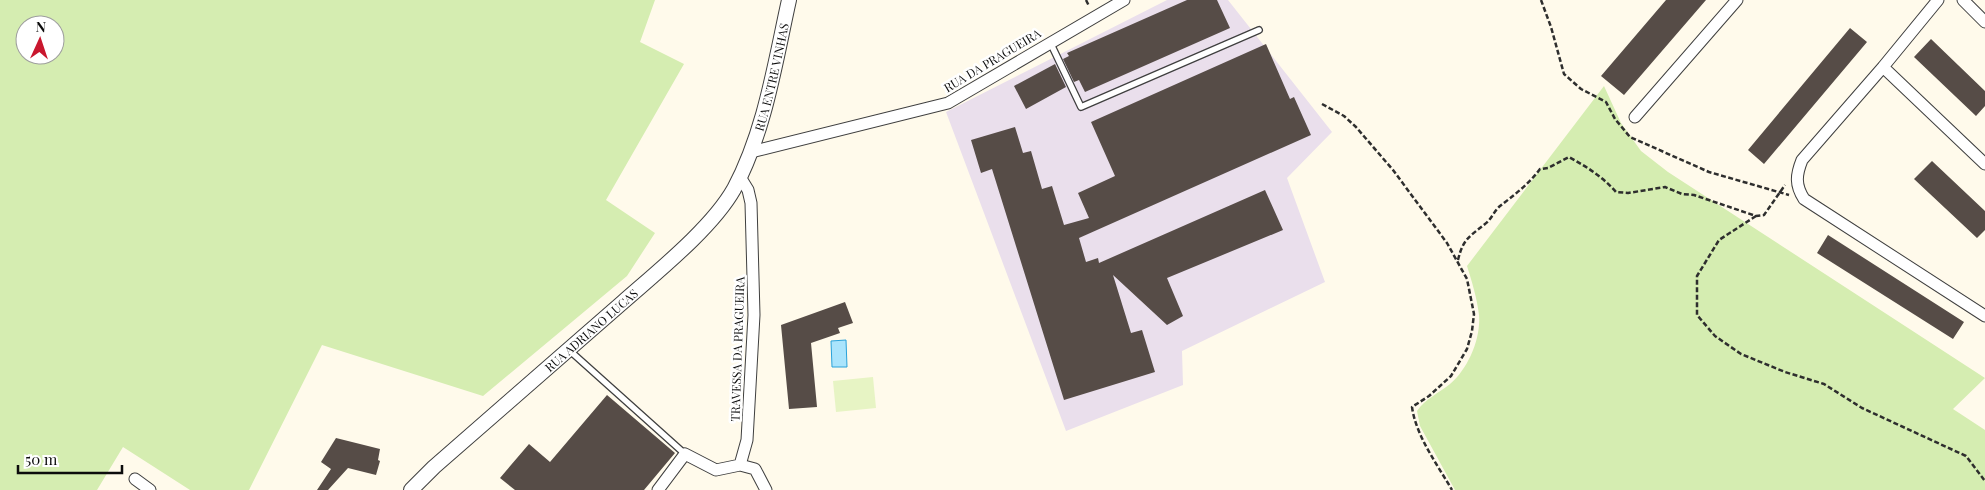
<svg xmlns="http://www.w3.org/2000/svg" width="1985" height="490" font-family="'Playfair Display',serif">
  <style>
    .industrial { fill: #eadfec }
    .green { fill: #d5edb1; fill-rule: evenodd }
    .pitch { fill: #e7f4c4 }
    .water { fill: #aae4fc; stroke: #2aa2da }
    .building { fill: #564c47 }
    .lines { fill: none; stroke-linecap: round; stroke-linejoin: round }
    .service-casing { stroke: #3f3f3f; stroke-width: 8 }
    .minor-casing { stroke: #3f3f3f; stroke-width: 13 }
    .tertiary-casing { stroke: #3f3f3f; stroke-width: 16 }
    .path { stroke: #2e2e2e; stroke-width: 2.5; stroke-dasharray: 5 2.5; stroke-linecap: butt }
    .service { stroke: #fff; stroke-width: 5.5 }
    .minor { stroke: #fff; stroke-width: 11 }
    .tertiary { stroke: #fff; stroke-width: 14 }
    .labels { text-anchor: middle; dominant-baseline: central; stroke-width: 5; stroke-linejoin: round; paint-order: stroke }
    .street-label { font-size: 12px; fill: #0c0c0c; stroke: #fff }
  </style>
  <rect width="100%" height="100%" fill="#fffaeb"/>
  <path class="industrial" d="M 1167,0 L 1228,0 L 1332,132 L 1287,178 L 1325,282 L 1182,351 L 1183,385 L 1066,431 L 946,112 Z"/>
  <path class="green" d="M 0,0 L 655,0 L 640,42 L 684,64 L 606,200 L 655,233 L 627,276 L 483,396 L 322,345 L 249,490 L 190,490 L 123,447 L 97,490 L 0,490 ZM 25,25 L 55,25 L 55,55 L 25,55 Z
    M 1604,86 L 1621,123 L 1641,151 L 1668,172 L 1985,378 L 1953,409 L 1985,430 L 1985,490 L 1455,490 L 1420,426 L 1417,411 C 1425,399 1439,393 1450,384 C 1468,369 1481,339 1479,315 C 1477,298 1472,282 1467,266 Z"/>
  <path class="pitch" d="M 873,377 L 876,408 L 836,412 L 833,381 Z"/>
  <path class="water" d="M 846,340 L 847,367 L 832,367 L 831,341 Z"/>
  <path class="building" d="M 1187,0 L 1217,0 L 1230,28 L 1085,92 L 1079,80 L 1074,82 L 1063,59 L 1069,56 L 1067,53 Z
    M 1666,0 L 1706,0 L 1624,95 L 1601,76 Z
    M 1850,28 L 1867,42 L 1764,164 L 1748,150 Z
    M 1931,39 L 1985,91 L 1985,106 L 1976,116 L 1914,57 Z
    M 1266,44 L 1290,99 L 1294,97 L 1311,135 L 1079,238 L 1086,262 L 1098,258 L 1099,263 L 1265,190 L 1283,230 L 1167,278 L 1183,316 L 1167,325 L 1113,275 L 1131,333 L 1142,330 L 1155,372 L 1064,400 L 992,169 L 981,173 L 971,140 L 1015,127 L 1023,153 L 1031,151 L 1042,189 L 1052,186 L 1064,225 L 1089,218 L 1078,193 L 1115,176 L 1091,122 Z
    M 1055,64 L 1066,87 L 1026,109 L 1014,86 Z
    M 1932,161 L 1985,211 L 1985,230 L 1977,238 L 1914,179 Z
    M 1828,235 L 1964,322 L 1953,339 L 1817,253 Z
    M 845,302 L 853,323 L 838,328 L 840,333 L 811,343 L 817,407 L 789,409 L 781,325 Z
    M 607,395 L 675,453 L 644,490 L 515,490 L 500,478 L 529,444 L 550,462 Z
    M 336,438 L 380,449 L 378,460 L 380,461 L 376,475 L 348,468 L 328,490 L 317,490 L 331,469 L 321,462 Z"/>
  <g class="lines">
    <g class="service-casing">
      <path id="service" d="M 1050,42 L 1081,107 L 1259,30
        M 569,350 L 685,454"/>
    </g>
    <g class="minor-casing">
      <path id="minor" d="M 1938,0 L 1883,67 L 1802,160 C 1796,175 1795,185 1804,199 L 1985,316
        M 1963,0 L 1985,22
        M 1883,67 L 1985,164
        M 1635,117 L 1737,0
        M 751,152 L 948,103 L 1124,0
        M 740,465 L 755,469 L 766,490
        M 135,479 L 150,490
        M 658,490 L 685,454 L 716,470 L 740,465 L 747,440 L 754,315 L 751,203 L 748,190 L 740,177"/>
    </g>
    <g class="tertiary-casing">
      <g id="tertiary">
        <path id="s1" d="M 411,490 L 434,467 C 497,412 560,357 623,302 C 657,272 712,228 734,189 C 765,131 775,63 789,0"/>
      </g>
    </g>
    <path class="path" d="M 1086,0 L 1089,6
      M 1541,0 L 1551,27 L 1564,74 L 1581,89 L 1606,102 L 1615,119 L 1630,137 L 1709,172 L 1789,195
      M 1322,104 L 1344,116 L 1356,127 L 1393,170 L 1447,243 L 1467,279 L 1474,314 L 1472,331 L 1467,349 L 1451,376 L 1429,396 L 1412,407 C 1416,436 1437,464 1452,490
      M 1756,216 L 1719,240 L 1697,276 L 1697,315 L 1715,336 L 1741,354 L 1785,372 L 1824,384 L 1862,408 L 1966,456 L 1985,481
      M 1458,260 C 1463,239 1469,237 1485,224 C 1491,220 1494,211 1500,206 C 1513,196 1529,184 1540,169 L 1548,168 L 1569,157 C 1587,167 1603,177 1616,192 L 1628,193 L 1665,187 L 1682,194 L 1694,195 L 1756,216 L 1764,215 L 1785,185"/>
    <use href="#service" class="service"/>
    <use href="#minor" class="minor"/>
    <use href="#tertiary" class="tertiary"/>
  </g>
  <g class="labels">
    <g class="street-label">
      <text transform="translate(992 60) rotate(-31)">RUA DA PRAGUEIRA</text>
      <text stroke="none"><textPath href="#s1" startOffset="561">RUA ENTRE VINHAS</textPath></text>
      <text stroke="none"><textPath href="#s1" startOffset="241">RUA ADRIANO LUCAS</textPath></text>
      <text transform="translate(737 349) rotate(-88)">TRAVESSA DA PRAGUEIRA</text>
    </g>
  </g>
  <g transform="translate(40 40) rotate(3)"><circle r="24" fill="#ffffff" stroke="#9e9e9e"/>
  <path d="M0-4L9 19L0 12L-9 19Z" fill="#c9172e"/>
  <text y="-8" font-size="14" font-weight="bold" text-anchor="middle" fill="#0c0c0c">N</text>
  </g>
  <path d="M18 465v8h104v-8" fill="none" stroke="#0c0c0c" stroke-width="2.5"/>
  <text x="25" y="465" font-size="15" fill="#0c0c0c" stroke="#ffffff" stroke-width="4" paint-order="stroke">50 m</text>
</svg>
